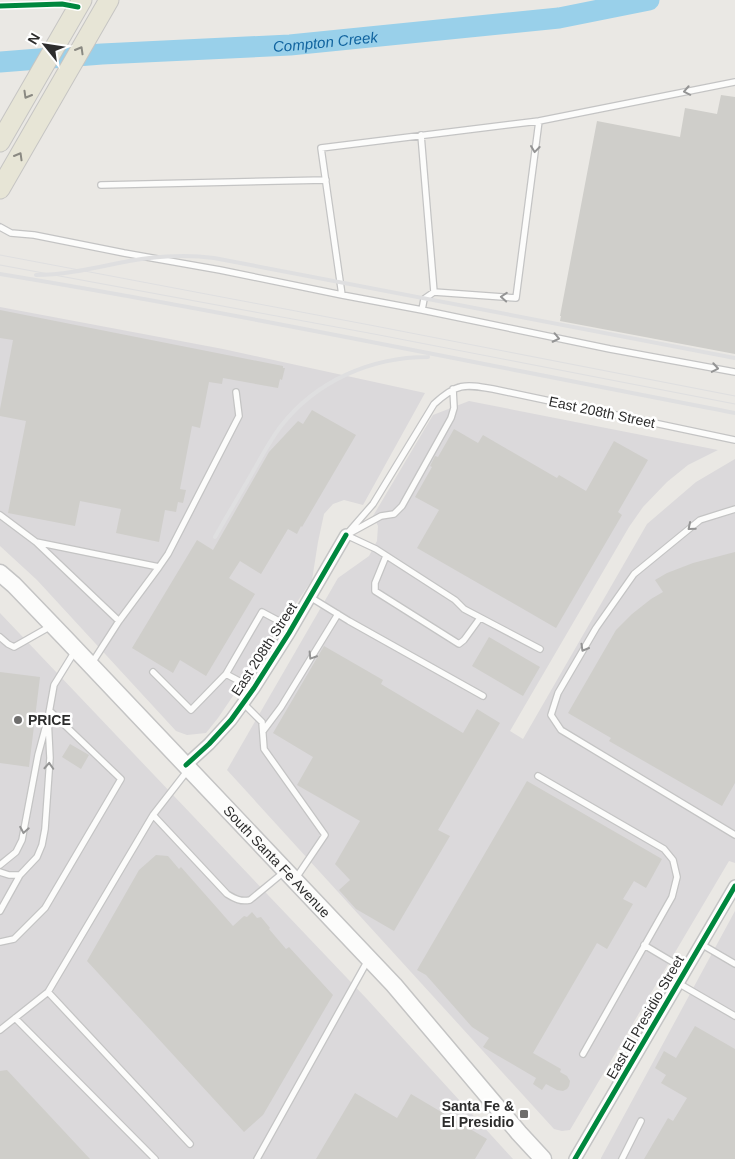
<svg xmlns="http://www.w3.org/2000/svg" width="735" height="1159" font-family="Helvetica,sans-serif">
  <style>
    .industrial { fill: #dbd9db }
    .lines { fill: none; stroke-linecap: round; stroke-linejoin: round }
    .river { stroke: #99d0ea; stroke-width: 21 }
    .building { fill: #cfceca }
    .service-casing { stroke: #c4c4c4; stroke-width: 8 }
    .minor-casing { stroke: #c4c4c4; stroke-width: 14 }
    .secondary-casing { stroke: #c4c4c4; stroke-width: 19 }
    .primary-casing { stroke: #c6c5c3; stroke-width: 21 }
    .service { stroke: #fcfcfb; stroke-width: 5.5 }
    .minor { stroke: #fcfcfb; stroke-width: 11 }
    .secondary { stroke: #fcfcfb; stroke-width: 16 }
    .primary { stroke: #e7e5d6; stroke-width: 19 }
    .tram { stroke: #dfdfe0; stroke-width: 1 }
    .rail { stroke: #dfdfe0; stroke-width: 4 }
    .cycleway-casing { stroke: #fff; stroke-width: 8 }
    .cycleway { stroke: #00873e; stroke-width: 5 }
    .oneway { stroke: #8a8982 }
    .oneway2 { stroke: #949494 }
    .poi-dot { fill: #6f6e6d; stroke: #fff; stroke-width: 2 }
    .labels { text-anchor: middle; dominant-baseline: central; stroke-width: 5; stroke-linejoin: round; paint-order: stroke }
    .street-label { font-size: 14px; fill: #2d2d2d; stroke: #fff }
    .poi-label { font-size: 14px; font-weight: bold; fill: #2d2d2d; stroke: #fff; text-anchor: start }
    .water-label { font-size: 15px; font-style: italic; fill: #10639f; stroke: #fff }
  </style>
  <rect width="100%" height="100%" fill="#eae8e4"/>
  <path class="industrial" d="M 0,307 L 223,349 L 425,393 L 363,505 L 344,500 L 333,504 L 324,514 L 318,542 L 312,580 L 218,718 L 206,733 L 187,735 L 176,731 L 37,580 L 0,546 Z
    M 469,401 L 718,450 L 688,465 L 667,482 L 643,507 L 629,527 L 510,731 L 523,739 L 647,524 L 696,482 L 735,459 L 735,863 L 729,861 L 570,1130 L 562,1131 L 554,1129 L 227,770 L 338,578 L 369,556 L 377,541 L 378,526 L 373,516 L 433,415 Z
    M 0,613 L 366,998 L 513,1159 L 0,1159 Z
    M 735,911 L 735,1159 L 601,1159 L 601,1158 Z"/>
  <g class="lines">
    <path class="river" id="s1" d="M 0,62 L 102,54 L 290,45 L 559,18 L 649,0"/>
  </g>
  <path class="building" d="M 721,95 L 735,97 L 735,354 L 560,321 L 561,316 L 560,316 L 597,121 L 680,137 L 685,108 L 717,114 Z
    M 0,310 L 283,366 L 283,368 L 285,368 L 282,380 L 280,379 L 278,388 L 223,378 L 222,384 L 209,382 L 200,428 L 192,426 L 180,489 L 186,490 L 183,503 L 178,502 L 176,512 L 165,510 L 159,542 L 116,533 L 121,509 L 80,501 L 75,526 L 8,513 L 26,421 L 0,416 L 0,409 L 13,340 L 0,338 Z
    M 312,410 L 356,435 L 302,527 L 301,526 L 297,534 L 288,529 L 261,574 L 240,561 L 229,578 L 255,594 L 206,676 L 180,660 L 173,673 L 132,648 L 197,540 L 213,550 L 269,452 L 298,421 L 303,424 Z
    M 454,429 L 478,443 L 483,435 L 557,478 L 559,475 L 586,491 L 614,441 L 648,460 L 618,512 L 622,515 L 556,628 L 417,548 L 439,510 L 415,497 L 432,467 L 430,466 L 435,456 L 438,457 Z
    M 735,552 L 735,783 L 722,806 L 609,741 L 611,738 L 568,713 L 616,630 L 632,614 L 651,599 L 663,592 L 655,580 L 667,573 L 693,563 Z
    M 489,637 L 540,667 L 523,696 L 472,666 Z
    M 324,646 L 383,680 L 381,684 L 463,733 L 477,709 L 500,723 L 438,830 L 450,836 L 394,931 L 356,909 L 339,890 L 350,880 L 335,864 L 360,821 L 297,785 L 313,757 L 273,733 Z
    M 0,672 L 40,677 L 29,767 L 0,763 Z
    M 70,744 L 89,755 L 81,769 L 62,757 Z
    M 527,781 L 662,859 L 646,888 L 634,881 L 623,899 L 633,904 L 607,949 L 597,943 L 533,1053 L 561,1069 L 560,1072 L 567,1076 L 570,1081 L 569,1086 L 567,1089 L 563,1091 L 557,1090 L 546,1084 L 542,1090 L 533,1084 L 536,1078 L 483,1047 L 489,1038 L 472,1027 L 426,975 L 417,970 Z
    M 156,855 L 168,856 L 179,869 L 181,867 L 233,926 L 244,916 L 247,917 L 252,912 L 257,918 L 261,917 L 270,928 L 269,929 L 286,949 L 289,947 L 333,995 L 263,1115 L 244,1132 L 87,961 L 139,870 Z
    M 695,1026 L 735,1049 L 735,1159 L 644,1159 L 668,1118 L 673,1121 L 687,1098 L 661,1083 L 666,1075 L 655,1068 L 664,1051 L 676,1058 Z
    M 7,1070 L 90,1159 L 0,1159 L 0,1071 Z
    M 355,1093 L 397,1118 L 411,1094 L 487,1139 L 475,1159 L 316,1159 Z"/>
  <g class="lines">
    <g class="service-casing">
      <path id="service" d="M 421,135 L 434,292
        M 101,185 L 326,180
        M 0,227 L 11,233 L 34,235 L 124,253 L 220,270 L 342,295 L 422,310 L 610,349 L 735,372
        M 342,295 L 321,148 L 539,121
        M 422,310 L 424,299 L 434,292 L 516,298 L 539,121 L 735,82
        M 735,509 L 700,520 L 634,574 L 596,628 L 558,693 L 551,715 L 561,730 L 735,835
        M 0,515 L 36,542 L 159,567 L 119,621 L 92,663
        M 350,533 L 381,516 L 394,514 L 402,506 L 451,418 L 454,408 L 453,389
        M 346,535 L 373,504 L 434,404 C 457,383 464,384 493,389 L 735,440
        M 346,535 L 376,549 L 455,600 L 464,609 L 540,649
        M 36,542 L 119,621
        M 386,556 L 375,583 L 375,591 L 459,644 L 464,640 L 480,618
        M 159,567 L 168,554 L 239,416 L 236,392
        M 310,597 L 349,621 L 483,696
        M 0,637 L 8,644 L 14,647 L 51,626
        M 153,672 L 191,710 L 226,674
        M 254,689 L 226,674 L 262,612 L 292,628
        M 243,703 L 262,722 L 264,749 L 325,835 L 296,878
        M 49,713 L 54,685 L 75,651
        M 263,731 L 281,707 L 338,614
        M 188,770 L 153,815 L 227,894 C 235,899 241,902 250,900 L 284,872
        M 538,776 L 664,849 L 673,860 L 677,877 L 672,897 L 583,1054
        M 0,865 L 16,852 L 22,840 L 38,755 L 48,718 L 50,758 L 45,829 L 42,845 L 37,857 L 20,875 L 9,875 L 0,872
        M 0,911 L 20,875
        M 0,942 L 14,939 L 45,908 L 121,779 L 50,711
        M 701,944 L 735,964
        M 644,945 L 686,970
        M 678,983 L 735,1016
        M 48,992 L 190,1144
        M 15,1018 L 155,1159
        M 0,1030 L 48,992 L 153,815
        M 257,1159 L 368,960
        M 622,1159 L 641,1121"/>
    </g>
    <g class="minor-casing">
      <path id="minor" d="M 186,765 L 209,744 L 231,720 L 254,688 L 289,633 L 346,535
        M 575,1159 L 735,886"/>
    </g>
    <g class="secondary-casing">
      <g id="secondary">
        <path id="s2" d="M 0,573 L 14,585 L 65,638 L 394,985 L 519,1133 L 543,1159"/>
      </g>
    </g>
    <g class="primary-casing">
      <path id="primary" d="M 0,142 L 82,0
        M 0,189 L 109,0"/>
    </g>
    <use href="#service" class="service"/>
    <use href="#minor" class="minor"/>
    <use href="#secondary" class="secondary"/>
    <use href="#primary" class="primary"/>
    <path class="tram" d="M 0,255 L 375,326 L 735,396
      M 0,265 L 374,334 L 735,404"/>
    <path class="rail" d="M 0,274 C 246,315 490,366 735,413
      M 36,275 C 67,275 98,267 129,261 C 157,256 185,254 214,258 L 735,358
      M 215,537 C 228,514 242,491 255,468 C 263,454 271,439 281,426 C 316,381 371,357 428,357"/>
    <g class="cycleway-casing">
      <path id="cycleway" d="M 0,6 L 62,4 L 78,7
        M 186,765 L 209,744 L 231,720 L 254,688 L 289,633 L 346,535
        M 575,1159 L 735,886"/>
    </g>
    <use href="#cycleway" class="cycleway"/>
  </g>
  <defs><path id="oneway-chevron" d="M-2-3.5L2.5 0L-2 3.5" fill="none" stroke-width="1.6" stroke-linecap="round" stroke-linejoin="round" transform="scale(1.25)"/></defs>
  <g class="oneway">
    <use href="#oneway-chevron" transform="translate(80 50) rotate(-60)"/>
    <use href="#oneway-chevron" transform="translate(27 95) rotate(120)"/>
    <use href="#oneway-chevron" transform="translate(19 156) rotate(-60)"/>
  </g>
  <g class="oneway2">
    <use href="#oneway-chevron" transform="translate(687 91) rotate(169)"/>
    <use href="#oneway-chevron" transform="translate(535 149) rotate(97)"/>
    <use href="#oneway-chevron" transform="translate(504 297) rotate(-176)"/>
    <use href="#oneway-chevron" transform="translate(556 338) rotate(12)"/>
    <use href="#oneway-chevron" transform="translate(715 368) rotate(10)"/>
    <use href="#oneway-chevron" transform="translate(691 527) rotate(140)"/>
    <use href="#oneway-chevron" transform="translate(584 648) rotate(120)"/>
    <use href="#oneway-chevron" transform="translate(312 656) rotate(122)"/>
    <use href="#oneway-chevron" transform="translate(49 766) rotate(-87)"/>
    <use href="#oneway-chevron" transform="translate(24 830) rotate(100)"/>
  </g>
  <g class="poi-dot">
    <circle cx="18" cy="720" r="5"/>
    <rect x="519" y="1109" width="10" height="10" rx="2.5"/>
  </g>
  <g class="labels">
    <g class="street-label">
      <text transform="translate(602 412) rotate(12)">East 208th Street</text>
      <text transform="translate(264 649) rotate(-57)">East 208th Street</text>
      <text stroke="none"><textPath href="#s2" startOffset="400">South Santa Fe Avenue</textPath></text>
      <text transform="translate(645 1017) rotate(-60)">East El Presidio Street</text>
    </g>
    <g class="poi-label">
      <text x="28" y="720">PRICE</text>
      <text x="514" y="1106" text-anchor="end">Santa Fe &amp;<tspan x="514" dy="16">El Presidio</tspan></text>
    </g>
    <g class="water-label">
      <text stroke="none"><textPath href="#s1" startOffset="326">Compton Creek</textPath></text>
    </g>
  </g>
  <g transform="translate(45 45) rotate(300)" stroke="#ffffff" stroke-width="4" paint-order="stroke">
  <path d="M0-4L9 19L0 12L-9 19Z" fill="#2d2d2d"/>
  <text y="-8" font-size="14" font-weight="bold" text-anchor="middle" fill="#2d2d2d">N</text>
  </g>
</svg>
